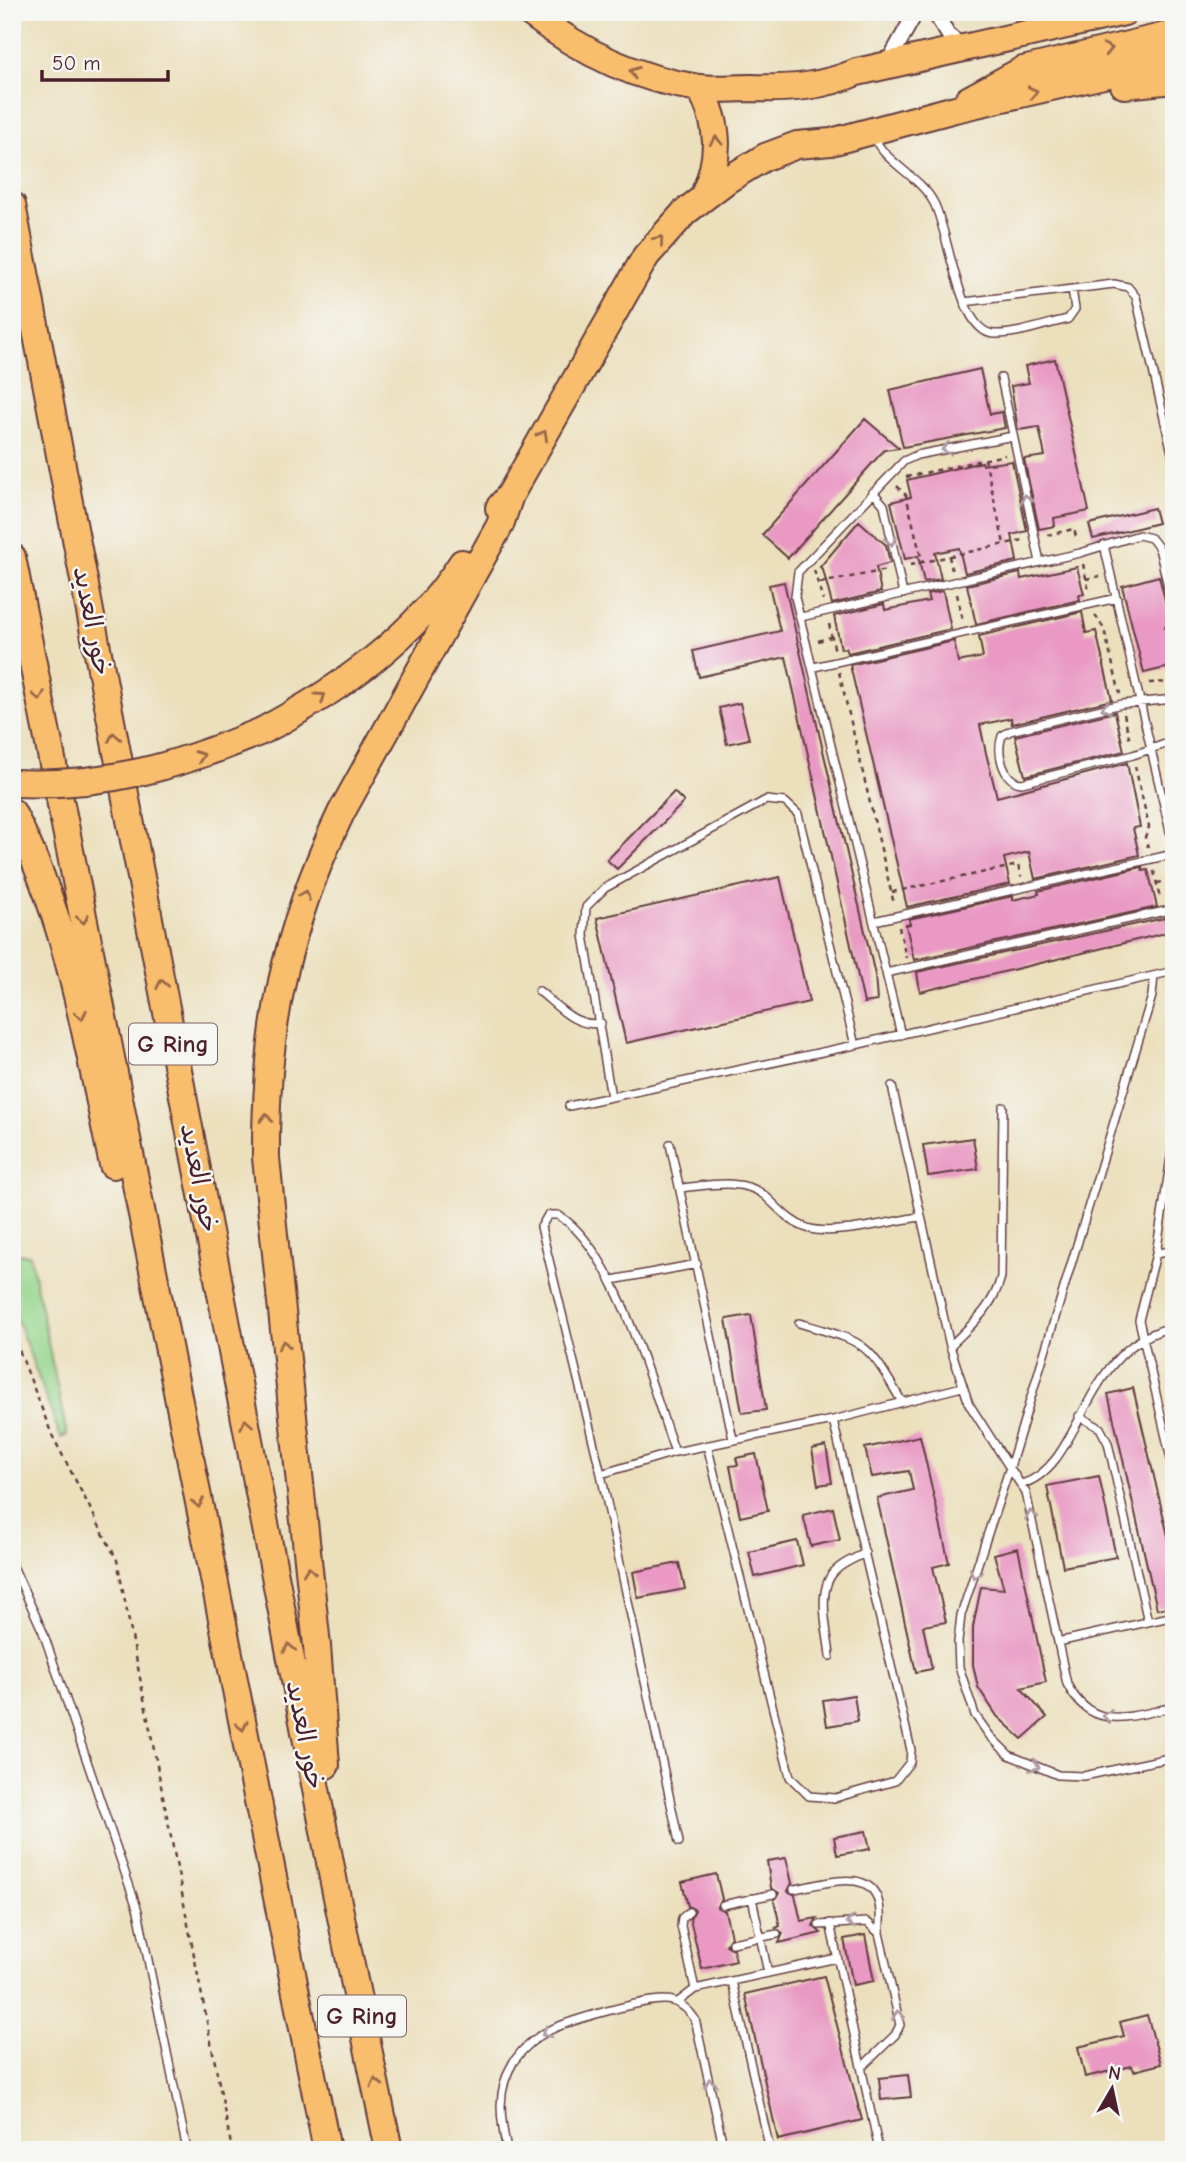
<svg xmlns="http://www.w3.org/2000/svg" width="1186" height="2162" font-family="'Comic Neue','Playpen Sans Arabic',sans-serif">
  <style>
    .green { fill: #96d68d; stroke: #707a5c; stroke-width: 2 }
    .building { fill: #e999c3 }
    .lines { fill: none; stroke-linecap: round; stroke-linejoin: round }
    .lane-casing { stroke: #623c41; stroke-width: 10 }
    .street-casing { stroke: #623c41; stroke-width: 18 }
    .highway-casing { stroke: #623c41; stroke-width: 30 }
    .path { stroke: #623c41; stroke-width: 2.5; stroke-dasharray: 5 5; stroke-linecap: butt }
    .lane { stroke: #fff; stroke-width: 7 }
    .street { stroke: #fff; stroke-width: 14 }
    .highway { stroke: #f9be6d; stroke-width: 26 }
    .highway-bridge-casing { stroke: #623c41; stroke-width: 30; stroke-linecap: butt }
    .highway-bridge { stroke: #f9be6d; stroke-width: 26 }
    .oneway { stroke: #996749 }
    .oneway2 { stroke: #ae9aa0 }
    .labels { text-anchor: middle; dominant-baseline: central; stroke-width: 5; stroke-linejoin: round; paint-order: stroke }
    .shield { fill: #f6f6f2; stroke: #7e6067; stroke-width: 2 }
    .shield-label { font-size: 24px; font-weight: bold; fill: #4a1f2b }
    .street-label { font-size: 26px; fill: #4a1f2b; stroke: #f6f6f2 }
  </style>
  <rect width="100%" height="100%" fill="#f6f6f2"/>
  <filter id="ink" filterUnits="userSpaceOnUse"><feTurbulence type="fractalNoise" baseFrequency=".0143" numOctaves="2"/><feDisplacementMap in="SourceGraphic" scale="14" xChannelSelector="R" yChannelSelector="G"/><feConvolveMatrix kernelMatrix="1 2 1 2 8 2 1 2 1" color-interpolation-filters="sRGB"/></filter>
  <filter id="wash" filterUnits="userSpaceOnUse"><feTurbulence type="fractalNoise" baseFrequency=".00686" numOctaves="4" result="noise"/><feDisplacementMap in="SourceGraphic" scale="28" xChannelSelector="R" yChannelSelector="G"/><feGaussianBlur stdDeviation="1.57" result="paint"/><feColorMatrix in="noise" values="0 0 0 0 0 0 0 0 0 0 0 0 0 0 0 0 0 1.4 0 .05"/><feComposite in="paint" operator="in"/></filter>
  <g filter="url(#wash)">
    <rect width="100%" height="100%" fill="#ebdfbc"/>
    <path class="green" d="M 12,1254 L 30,1255 L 67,1435 L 61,1438 L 12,1306 Z"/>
    <g id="blocks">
      <path class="building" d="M 1055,359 L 1089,511 L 1054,518 L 1055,526 L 1039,529 L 1024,459 L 1045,456 L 1039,427 L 1018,430 L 1011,386 L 1029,383 L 1025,366 Z
        M 980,369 L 990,414 L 1002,412 L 1005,428 L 903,447 L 890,390 Z
        M 865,419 L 899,448 L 884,450 L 788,558 L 762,535 Z
        M 1012,461 L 1027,531 L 1012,535 L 1017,561 L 965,573 L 959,548 L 935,553 L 941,579 L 924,582 L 918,556 L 905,559 L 891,502 L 911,497 L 907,480 L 982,462 L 983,465 Z
        M 1154,508 L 1158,523 L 1093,539 L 1089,524 Z
        M 859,521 L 886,545 L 890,563 L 876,567 L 881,592 L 832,604 L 823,570 L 820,567 Z
        M 1077,567 L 1084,594 L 1079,595 L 1080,600 L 976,624 L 967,585 L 1020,573 L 1021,579 Z
        M 1159,576 L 1168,613 L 1174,618 L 1174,625 L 1165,626 L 1174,666 L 1144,673 L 1122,586 Z
        M 784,582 L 875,975 L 877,1001 L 864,1003 L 786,657 L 699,677 L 693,651 L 780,631 L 769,585 Z
        M 943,591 L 951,629 L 848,653 L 846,648 L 841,649 L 834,616 L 884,604 L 885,610 L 929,601 L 927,594 Z
        M 1082,612 L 1086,633 L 1096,631 L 1112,700 L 1012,724 L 1011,718 L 980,725 L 986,753 L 997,797 L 1127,763 L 1140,827 L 1133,828 L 1139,855 L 1035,879 L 1029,852 L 1004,858 L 1010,884 L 907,907 L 850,665 L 954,641 L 958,662 L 983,657 L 979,636 Z
        M 740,703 L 749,739 L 727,744 L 719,708 Z
        M 1115,712 L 1124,751 L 1025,776 L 1015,736 Z
        M 674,792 L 684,802 L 617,869 L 607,860 Z
        M 1142,867 L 1143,871 L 1148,870 L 1157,907 L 914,960 L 906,925 L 910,924 L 909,919 L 1013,896 L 1013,900 L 1039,894 L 1038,891 Z
        M 780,877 L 809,1002 L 626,1043 L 597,918 Z
        M 1174,916 L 1174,931 L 920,992 L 917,972 Z
        M 973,1138 L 978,1169 L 928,1176 L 923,1145 Z
        M 751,1315 L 766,1410 L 742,1413 L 726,1319 Z
        M 1133,1388 L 1174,1561 L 1174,1606 L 1157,1609 L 1108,1394 Z
        M 920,1436 L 949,1563 L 933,1567 L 946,1622 L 923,1626 L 932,1669 L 916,1672 L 877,1498 L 913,1490 L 909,1471 L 872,1477 L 865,1448 Z
        M 826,1446 L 832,1483 L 818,1485 L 812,1449 Z
        M 756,1454 L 768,1511 L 740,1517 L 730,1466 L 738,1465 L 736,1458 Z
        M 1099,1476 L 1116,1557 L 1063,1567 L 1047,1486 Z
        M 833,1508 L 840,1540 L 811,1546 L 803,1515 Z
        M 797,1541 L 803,1565 L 755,1577 L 749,1552 Z
        M 1018,1548 L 1046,1682 L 1021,1688 L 1047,1717 L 1022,1739 L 997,1716 L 978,1687 L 973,1665 L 973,1627 L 981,1587 L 1004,1589 L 994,1554 Z
        M 679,1563 L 685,1589 L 638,1598 L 633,1572 Z
        M 854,1695 L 858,1721 L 827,1726 L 823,1700 Z
        M 866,1831 L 870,1849 L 837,1855 L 834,1837 Z
        M 786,1858 L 792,1883 L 788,1891 L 795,1895 L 801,1921 L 817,1918 L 813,1926 L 821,1933 L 779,1943 L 783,1933 L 776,1928 L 780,1926 L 774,1900 L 779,1893 L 771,1888 L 767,1861 Z
        M 716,1874 L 722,1899 L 717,1907 L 725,1911 L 731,1937 L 726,1945 L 733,1949 L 736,1961 L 702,1969 L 690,1919 L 695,1910 L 688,1906 L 682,1882 Z
        M 865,1935 L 874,1981 L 853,1985 L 844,1939 Z
        M 824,1976 L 862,2120 L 778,2140 L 745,1994 Z
        M 1147,2015 L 1161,2064 L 1134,2071 L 1132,2066 L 1085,2077 L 1078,2047 L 1124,2036 L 1120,2022 Z
        M 908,2075 L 911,2097 L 881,2100 L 879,2078 Z"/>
    </g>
  </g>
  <g filter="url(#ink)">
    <use href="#blocks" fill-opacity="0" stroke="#623c41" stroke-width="2"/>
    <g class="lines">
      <g class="lane-casing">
        <path id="lane" d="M 873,136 C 886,164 919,175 934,203 C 949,231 958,332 994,334 C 1017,335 1045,324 1068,319 L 1075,309 L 1072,289
          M 964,302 L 1114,284 L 1128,287 L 1136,297 L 1173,457
          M 1001,378 L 1040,562
          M 873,492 L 884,505 L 903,594
          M 1104,545 L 1174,849
          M 801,617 L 1080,553 L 1139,535 L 1151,538 L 1159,548 L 1174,612
          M 814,667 L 1117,598
          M 1174,699 L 1122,704 L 1010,731 L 1002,736 C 996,752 1003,782 1022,783 L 1133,755 L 1174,741
          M 874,921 L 1174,854
          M 886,973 L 1174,909
          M 1154,976 L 1152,996 L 1010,1467 L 961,1615 L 958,1642 L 959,1667 L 975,1715 L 990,1736 L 1009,1755 L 1058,1775 L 1084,1776 L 1174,1757
          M 539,991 C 558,1006 575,1028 601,1023
          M 901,1035 L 795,597 L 798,572 L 904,461 L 917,455 L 1013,436
          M 892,1086 L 950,1346 L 969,1404 L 1026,1493 L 1067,1684 C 1092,1733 1130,1716 1174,1707
          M 611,1097 L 584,935 L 586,907 L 605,888 L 766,800 L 785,802 L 798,814 L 855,1045
          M 569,1106 L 855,1045 L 1174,971
          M 1174,1138 L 1156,1254 L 1139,1320 L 1174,1472
          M 670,1144 L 733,1439
          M 680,1188 C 706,1186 742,1177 764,1195 C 778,1207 789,1222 807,1228 C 834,1237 890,1221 919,1217
          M 1156,1254 L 1174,1250
          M 612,1280 L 697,1264
          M 799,1323 C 867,1343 866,1340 902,1402
          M 950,1346 C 972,1324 993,1308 1001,1277 L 1003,1107
          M 1079,1416 L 1100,1428 L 1108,1443 L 1148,1622
          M 707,1445 L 790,1777 L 809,1796 L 835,1798 L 895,1781 L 910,1762 L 911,1750 L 833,1420
          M 675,1452 C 651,1387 617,1250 558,1215 L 548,1215 L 541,1227 L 601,1474 L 679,1842
          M 601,1474 L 675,1452 L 833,1420 L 962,1387
          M 1022,1484 C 1085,1465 1080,1346 1174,1327
          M 12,1564 L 43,1632 L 138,1911 L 187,2150
          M 1058,1642 L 1174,1616
          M 830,1656 C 828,1632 815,1588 836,1570 C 844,1562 856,1558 865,1553
          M 794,1889 C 838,1881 889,1862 879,1933 L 900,2025 L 895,2035 L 862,2067
          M 752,1898 L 768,1973
          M 723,1905 L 773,1894
          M 689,1912 L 682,1918 L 681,1926 L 695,1989
          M 830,1923 L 879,2150
          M 819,1925 L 867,1922 L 879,1933
          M 732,1943 L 777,1934
          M 732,1981 L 770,2150
          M 678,2002 L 695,1989 L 837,1958
          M 507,2150 C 500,2118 496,2090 514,2061 C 523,2048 536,2037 550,2030 C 571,2020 644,1999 665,2000 C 679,2000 688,2009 695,2019 L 724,2150"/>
      </g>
      <g class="street-casing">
        <path id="street" d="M 934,12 L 950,37 L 965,48
          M 886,66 L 916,12"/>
      </g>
      <g class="highway-casing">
        <path id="highway" d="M 529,12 C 579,51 635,79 699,88 C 716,90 734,88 752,88 C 790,89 822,87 857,72 L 1124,12
          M 1124,85 L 1174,80
          M 700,88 C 720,124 721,157 704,195
          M 968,100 L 1023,70 L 1174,34
          M 12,205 L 334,1883 L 389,2150
          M 499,508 L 510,495 L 646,256 L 685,212 L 727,180 L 765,157 L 797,145 L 831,142 L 955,109 L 1174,59
          M 12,557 L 327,2150
          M 262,731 C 339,690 414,638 462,563
          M 12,812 C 70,922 87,1045 113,1165
          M 326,1765 L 317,1646 L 266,1158 C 265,1029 285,930 341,813 L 500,525 L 510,495"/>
      </g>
      <path class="path" d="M 985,459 L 1004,544
        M 906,477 L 1005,455
        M 897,486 L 906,495 L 922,561
        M 1047,535 L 1074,529 L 1077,540
        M 949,556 L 952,570
        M 1083,564 L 1089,591
        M 910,565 L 1023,540
        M 814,570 L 823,600
        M 1086,579 L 1100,576
        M 820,583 L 887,570
        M 957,594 L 963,621
        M 1095,615 L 1104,629 L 1120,694
        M 829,624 L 835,652
        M 818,641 L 831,637
        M 839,672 L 894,904
        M 1149,683 L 1174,682
        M 1124,714 L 1130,742
        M 1135,766 L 1149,827 L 1145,837 L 1148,847
        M 1154,871 L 1160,898
        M 1157,883 L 1174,880
        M 892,892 L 1018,865 L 1021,877
        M 899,927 L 906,958
        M 12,1332 L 52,1435 L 117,1560 L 232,2150"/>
      <use href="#lane" class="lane"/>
      <use href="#street" class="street"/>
      <use href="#highway" class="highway"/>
      <g class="highway-bridge-casing">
        <path id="highway-bridge" d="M 12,783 C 107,787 175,767 262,731"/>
      </g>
      <use href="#highway-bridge" class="highway-bridge"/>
    </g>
    <defs><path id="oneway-chevron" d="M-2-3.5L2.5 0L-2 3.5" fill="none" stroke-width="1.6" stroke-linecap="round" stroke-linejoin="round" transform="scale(1.75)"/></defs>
    <g class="oneway">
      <use href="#oneway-chevron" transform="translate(1108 49) rotate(-13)"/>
      <use href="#oneway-chevron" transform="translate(634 72) rotate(-160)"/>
      <use href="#oneway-chevron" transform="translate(1033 92) rotate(-13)"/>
      <use href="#oneway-chevron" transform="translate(716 141) rotate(-92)"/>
      <use href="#oneway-chevron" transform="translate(659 240) rotate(-50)"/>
      <use href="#oneway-chevron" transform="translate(543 435) rotate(-61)"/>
      <use href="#oneway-chevron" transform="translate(39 696) rotate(79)"/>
      <use href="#oneway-chevron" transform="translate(321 697) rotate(-35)"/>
      <use href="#oneway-chevron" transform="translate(114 737) rotate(-101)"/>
      <use href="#oneway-chevron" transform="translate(200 756) rotate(-21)"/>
      <use href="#oneway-chevron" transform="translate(305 895) rotate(-69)"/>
      <use href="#oneway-chevron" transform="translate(83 919) rotate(79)"/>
      <use href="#oneway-chevron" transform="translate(162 984) rotate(-101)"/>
      <use href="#oneway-chevron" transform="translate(81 1015) rotate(78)"/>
      <use href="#oneway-chevron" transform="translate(266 1118) rotate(-91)"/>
      <use href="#oneway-chevron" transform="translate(284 1345) rotate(-96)"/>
      <use href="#oneway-chevron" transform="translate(246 1424) rotate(-101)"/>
      <use href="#oneway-chevron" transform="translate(198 1503) rotate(79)"/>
      <use href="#oneway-chevron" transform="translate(309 1571) rotate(-96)"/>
      <use href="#oneway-chevron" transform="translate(289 1648) rotate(-101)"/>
      <use href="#oneway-chevron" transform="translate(242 1726) rotate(79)"/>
      <use href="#oneway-chevron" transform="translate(376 2083) rotate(-102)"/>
    </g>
    <g class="oneway2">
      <use href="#oneway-chevron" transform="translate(946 449) rotate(169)"/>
      <use href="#oneway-chevron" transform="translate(1026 499) rotate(-102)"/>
      <use href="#oneway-chevron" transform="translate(891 541) rotate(79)"/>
      <use href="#oneway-chevron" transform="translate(1106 708) rotate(167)"/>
      <use href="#oneway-chevron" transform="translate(1031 1515) rotate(-102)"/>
      <use href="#oneway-chevron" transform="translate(975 1574) rotate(108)"/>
      <use href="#oneway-chevron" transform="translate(1107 1716) rotate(-171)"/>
      <use href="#oneway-chevron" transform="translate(1035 1766) rotate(22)"/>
      <use href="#oneway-chevron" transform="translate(851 1922) rotate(178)"/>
      <use href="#oneway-chevron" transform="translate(898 2015) rotate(-99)"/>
      <use href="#oneway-chevron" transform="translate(546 2033) rotate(152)"/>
      <use href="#oneway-chevron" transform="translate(710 2083) rotate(-102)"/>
    </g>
  </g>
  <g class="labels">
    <g class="shield">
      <rect x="129" y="1023.5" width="88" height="41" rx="5"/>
      <rect x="318" y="1995.5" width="88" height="41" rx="5"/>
    </g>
    <g class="shield-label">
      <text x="173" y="1044">G Ring</text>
      <text x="362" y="2016">G Ring</text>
    </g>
    <g class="street-label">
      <text transform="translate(92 621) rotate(79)">خور العديد</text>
      <text transform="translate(199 1178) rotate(79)">خور العديد</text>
      <text transform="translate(305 1735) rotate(79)">خور العديد</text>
    </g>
  </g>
  <rect width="1186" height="2162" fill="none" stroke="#f6f6f2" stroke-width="42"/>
  <g transform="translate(1112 2089) rotate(9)" stroke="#f6f6f2" stroke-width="5" paint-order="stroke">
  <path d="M0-5L12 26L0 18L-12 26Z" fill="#4a1f2b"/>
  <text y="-10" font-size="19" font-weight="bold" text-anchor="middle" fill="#4a1f2b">N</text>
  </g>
  <path d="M42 70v10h126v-10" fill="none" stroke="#4a1f2b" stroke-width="3.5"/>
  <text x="52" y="70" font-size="21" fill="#4a1f2b" stroke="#f6f6f2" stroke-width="5" paint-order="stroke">50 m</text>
</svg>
